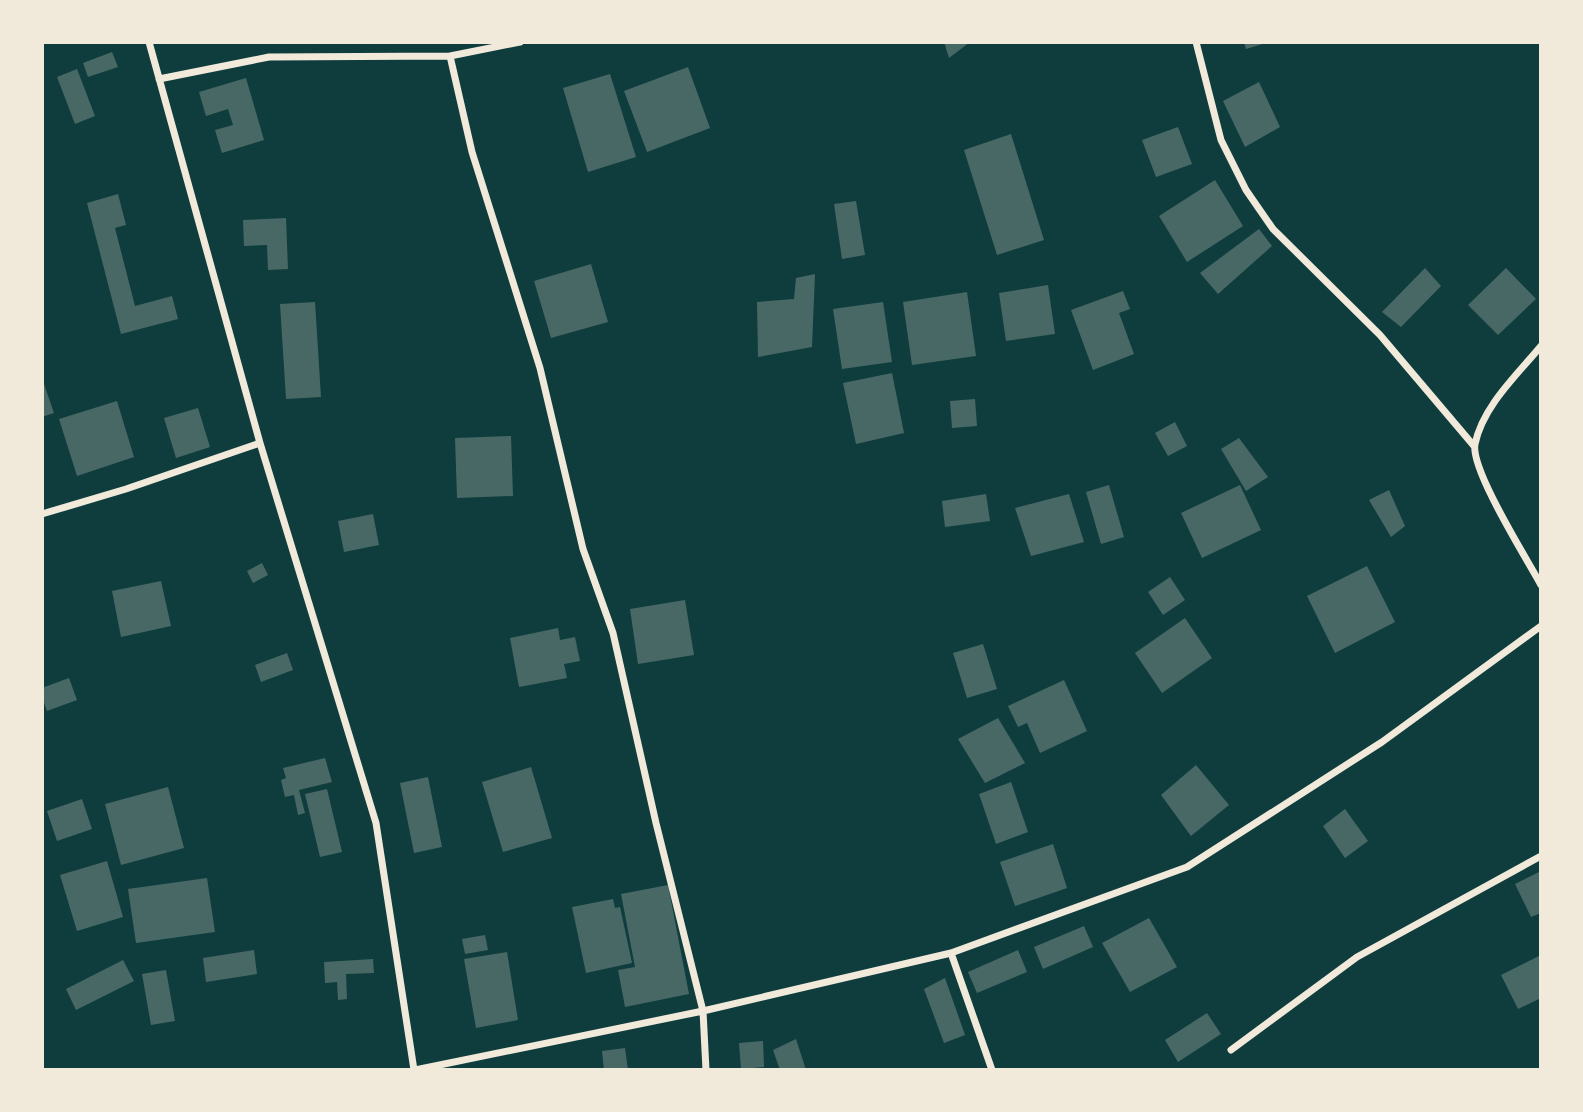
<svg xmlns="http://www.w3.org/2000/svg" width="1583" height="1112" font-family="'Nunito Sans',sans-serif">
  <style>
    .building { fill: #486865 }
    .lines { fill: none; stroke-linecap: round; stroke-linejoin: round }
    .minor { stroke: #f1e9da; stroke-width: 7 }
  </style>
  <rect width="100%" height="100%" fill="#0f3d3e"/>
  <path class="building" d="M 944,42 L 970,42 L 949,58 Z
    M 1244,42 L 1266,42 L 1266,43 L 1246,49 Z
    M 112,52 L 118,67 L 88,77 L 83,63 Z
    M 688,67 L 710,128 L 647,152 L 624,91 Z
    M 77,69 L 95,116 L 75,124 L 57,77 Z
    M 610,74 L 636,157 L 588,172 L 563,88 Z
    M 246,78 L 264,140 L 222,153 L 215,130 L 233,125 L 228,109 L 206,116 L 199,92 Z
    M 1259,82 L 1280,127 L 1245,147 L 1223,101 Z
    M 1178,127 L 1192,164 L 1156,177 L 1142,140 Z
    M 1011,134 L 1044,240 L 997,255 L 964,150 Z
    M 1215,180 L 1243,226 L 1187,262 L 1159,216 Z
    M 118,194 L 126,225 L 115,228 L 135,306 L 172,296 L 178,319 L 121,334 L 87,203 Z
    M 856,201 L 865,255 L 842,259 L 834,204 Z
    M 286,218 L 288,269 L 268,270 L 267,245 L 244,246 L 243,220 Z
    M 1259,229 L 1272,246 L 1218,294 L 1200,273 Z
    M 591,264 L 608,322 L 551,338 L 534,281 Z
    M 1425,268 L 1441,286 L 1401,327 L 1382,312 Z
    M 1506,268 L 1536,299 L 1498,335 L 1468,305 Z
    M 815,274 L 812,347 L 758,357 L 757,302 L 794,299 L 796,278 Z
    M 1048,285 L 1055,334 L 1006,341 L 999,293 Z
    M 1123,291 L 1130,309 L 1119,313 L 1134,354 L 1093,370 L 1071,310 Z
    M 967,292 L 976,356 L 912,365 L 903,302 Z
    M 315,302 L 321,397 L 286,399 L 280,304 Z
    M 883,302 L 892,362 L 842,369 L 833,309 Z
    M 892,373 L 904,433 L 856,444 L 843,383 Z
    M 42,378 L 54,413 L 42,417 Z
    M 975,399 L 977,426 L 952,428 L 950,401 Z
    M 117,401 L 134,457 L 77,476 L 59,419 Z
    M 198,408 L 210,447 L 176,458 L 164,418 Z
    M 1175,422 L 1187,446 L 1168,456 L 1155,433 Z
    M 511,436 L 513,496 L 457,498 L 455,438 Z
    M 1239,438 L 1268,477 L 1246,491 L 1221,449 Z
    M 1109,485 L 1124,537 L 1101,544 L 1086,492 Z
    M 1240,485 L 1261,530 L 1202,558 L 1181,513 Z
    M 1389,490 L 1405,526 L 1391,537 L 1369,500 Z
    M 986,494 L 990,521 L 945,527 L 942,501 Z
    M 1069,494 L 1084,542 L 1031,556 L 1015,508 Z
    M 373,514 L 379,545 L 344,552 L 338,521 Z
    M 262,563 L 268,575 L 253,583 L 247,571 Z
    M 1367,566 L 1395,622 L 1335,653 L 1307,596 Z
    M 1170,577 L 1185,600 L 1163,615 L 1148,592 Z
    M 161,581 L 171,626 L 121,637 L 112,591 Z
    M 685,600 L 694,655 L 638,664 L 630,609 Z
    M 1185,618 L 1212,658 L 1162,693 L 1135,653 Z
    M 558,628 L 560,640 L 575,637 L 580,661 L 564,664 L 567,678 L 519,687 L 510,638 Z
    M 983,644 L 997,689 L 967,698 L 953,653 Z
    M 287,653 L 293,670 L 261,682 L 255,665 Z
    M 69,678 L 77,700 L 47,711 L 42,697 L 42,688 Z
    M 1064,680 L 1087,731 L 1040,753 L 1027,723 L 1018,727 L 1008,706 Z
    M 998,718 L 1025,763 L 985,783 L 958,739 Z
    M 325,758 L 332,782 L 299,790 L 305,813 L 298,815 L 294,795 L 285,797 L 281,780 L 286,778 L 283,768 Z
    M 1196,765 L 1229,805 L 1191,836 L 1161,795 Z
    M 531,767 L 552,838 L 503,852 L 482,782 Z
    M 428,777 L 442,847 L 414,853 L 400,783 Z
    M 1011,782 L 1028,832 L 996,844 L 979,794 Z
    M 168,787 L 184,848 L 121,865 L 105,804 Z
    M 327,789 L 342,852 L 320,857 L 305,794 Z
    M 82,799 L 92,829 L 57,841 L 47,811 Z
    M 1345,809 L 1368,841 L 1345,858 L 1323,826 Z
    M 1053,844 L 1067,888 L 1015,906 L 1000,862 Z
    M 107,861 L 123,917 L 77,931 L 60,875 Z
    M 1541,871 L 1541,913 L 1531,917 L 1515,884 Z
    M 207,878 L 215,932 L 136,943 L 128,889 Z
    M 668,885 L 689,994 L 625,1007 L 618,970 L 635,967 L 621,894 Z
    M 613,899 L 615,908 L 620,907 L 632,963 L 586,973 L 572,907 Z
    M 1149,918 L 1177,967 L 1130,992 L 1102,943 Z
    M 1084,926 L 1093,947 L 1043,969 L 1034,947 Z
    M 485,935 L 488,950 L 465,954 L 462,939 Z
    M 254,950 L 257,974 L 206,982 L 203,958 Z
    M 1018,950 L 1027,972 L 977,993 L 968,972 Z
    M 507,952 L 518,1020 L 476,1028 L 464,959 Z
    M 1541,955 L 1541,998 L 1518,1009 L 1501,975 Z
    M 373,959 L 374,973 L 346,974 L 347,999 L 338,1000 L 337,982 L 325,983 L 324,962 Z
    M 123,960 L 134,981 L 76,1010 L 66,989 Z
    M 166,970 L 175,1021 L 151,1025 L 142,974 Z
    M 945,978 L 965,1035 L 944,1043 L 924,989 Z
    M 1207,1013 L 1221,1034 L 1178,1062 L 1165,1040 Z
    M 796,1039 L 806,1070 L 780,1070 L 773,1050 Z
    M 763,1041 L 764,1067 L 741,1069 L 739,1043 Z
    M 625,1048 L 628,1070 L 604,1070 L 602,1051 Z"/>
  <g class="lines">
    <path class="minor" d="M 149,42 L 260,443 L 376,823 L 414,1070
      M 1196,42 L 1221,140 L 1246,190 L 1273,229 L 1380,335 L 1474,446
      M 450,56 L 472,152 L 540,368 L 583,549 L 613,633 L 656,823 L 703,1011 L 706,1070
      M 159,79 L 269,57 L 450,56 L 520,42
      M 1541,346 C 1517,375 1483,406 1475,444 C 1470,469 1527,559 1541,585
      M 42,514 L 126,489 L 260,443
      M 951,953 L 992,1070
      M 1231,1050 L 1357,957 L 1541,856
      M 415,1070 L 703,1011 L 951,953 L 1187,867 L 1382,742 L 1541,626"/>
  </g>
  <rect width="1583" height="1112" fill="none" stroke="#f1e9da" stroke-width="88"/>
</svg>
